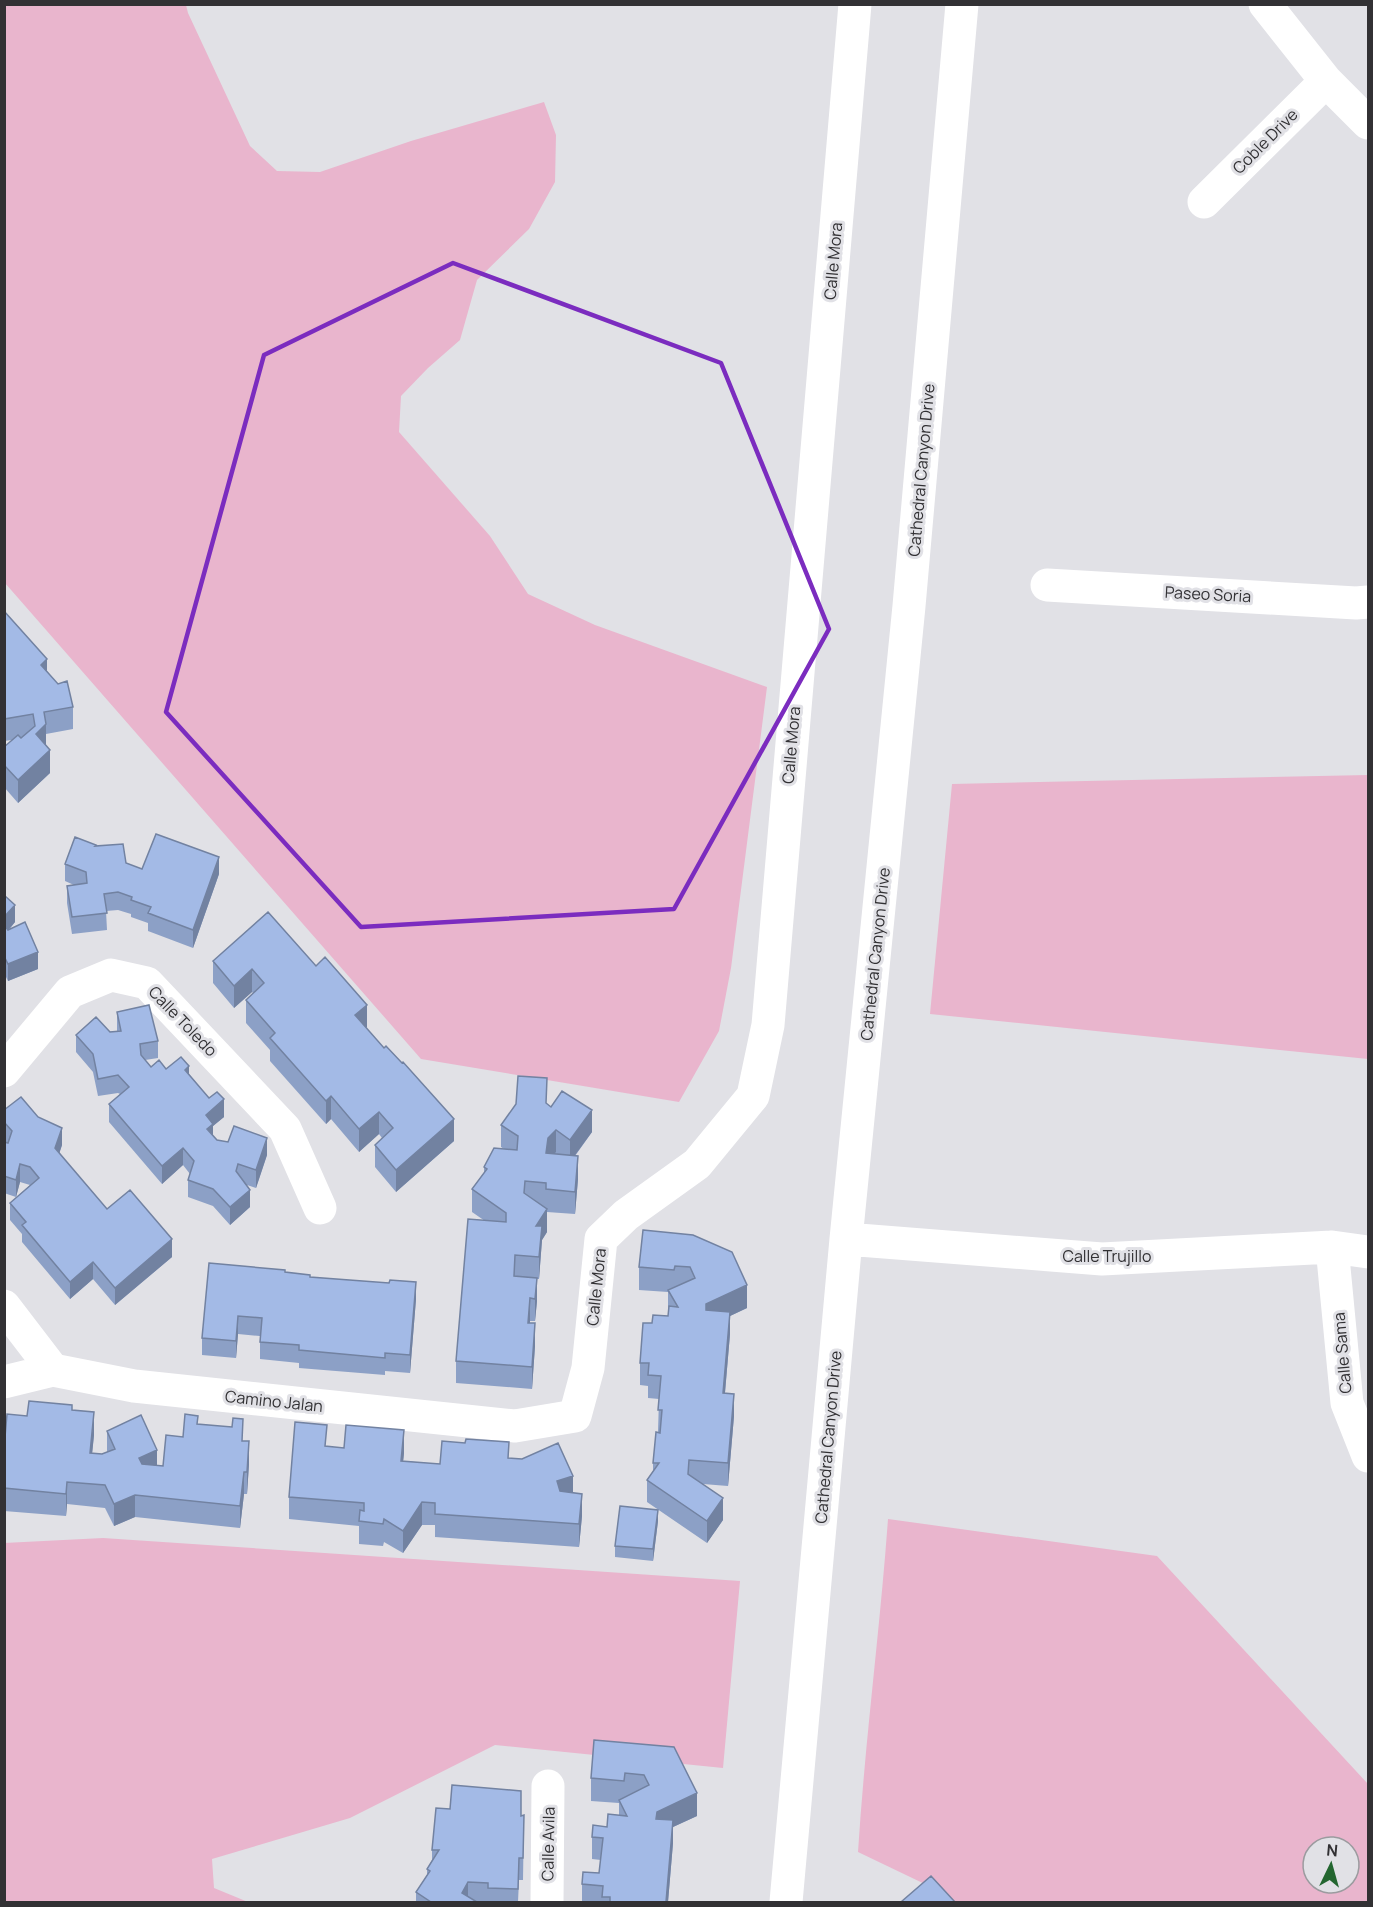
<svg xmlns="http://www.w3.org/2000/svg" width="1373" height="1907" font-family="Manrope,sans-serif">
  <style>
    .green { fill: #e9b5cd; fill-rule: evenodd }
    .lines { fill: none; stroke-linecap: round; stroke-linejoin: round }
    .minor { stroke: #fff; stroke-width: 33 }
    .wall { fill: #8ca0c6 }
    .shaded-wall { fill: #7282a1 }
    .building { fill: #a3bae6; stroke: #7282a1; stroke-width: 1.5 }
    .marked { fill: none; stroke: #7b2cbf; stroke-width: 4.5; stroke-linejoin: round }
    .labels { text-anchor: middle; dominant-baseline: central; stroke-width: 6; stroke-linejoin: round; paint-order: stroke }
    .street-label { font-size: 16px; fill: #323134; stroke: #e1e1e6 }
  </style>
  <rect width="100%" height="100%" fill="#e1e1e6"/>
  <path class="green" d="M 4,5 L 186,5 L 188,13 L 250,146 L 277,171 L 320,172 L 411,141 L 544,102 L 556,135 L 555,182 L 529,229 L 477,280 L 460,340 L 428,368 L 401,396 L 399,432 L 490,536 L 528,594 L 595,625 L 767,687 L 731,968 L 719,1031 L 679,1102 L 421,1059 L 5,583 Z
    M 1368,775 L 1368,1059 L 930,1014 L 952,784 Z
    M 888,1519 L 1157,1556 L 1368,1784 L 1368,1902 L 947,1902 L 931,1887 L 858,1852 C 865,1741 880,1630 888,1519 ZM 1313,1847 L 1349,1847 L 1349,1883 L 1313,1883 Z
    M 103,1538 L 740,1581 L 723,1768 L 495,1745 L 350,1818 L 212,1859 L 214,1888 L 248,1902 L 5,1902 L 4,1543 Z"/>
  <g class="lines">
    <path class="minor" d="M 1265,4 L 1326,81 L 1368,123
      M 1204,202 L 1326,81
      M 1047,585 L 1356,603 L 1368,602
      M 4,1071 L 70,992 L 111,975 L 147,983 L 285,1129 L 320,1208
      M 846,1239 L 1102,1259 L 1332,1247 L 1368,1252
      M 1332,1247 L 1347,1403 L 1368,1456
      M 4,1306 L 53,1370 L 134,1386 L 515,1426 L 575,1416 L 588,1368 L 601,1239 L 626,1215 L 697,1164 L 753,1096 L 768,1025 L 855,4
      M 4,1382 L 53,1370
      M 547,1902 L 548,1786
      M 786,1902 L 846,1239 L 909,606 L 962,4"/>
  </g>
  <path class="wall" d="M 4,611 L 73,707 L 73,729 L 46,734 L 46,745 L 50,773 L 18,803 L 4,787 L 4,747 L 12,740 L 4,741 Z
    M 96,846 L 126,863 L 142,869 L 219,874 L 193,948 L 148,931 L 148,923 L 131,917 L 131,914 L 118,910 L 106,911 L 107,930 L 72,934 L 67,903 L 67,886 L 74,885 L 65,881 L 65,864 Z
    M 4,895 L 15,922 L 9,930 L 38,969 L 8,981 L 4,973 Z
    M 268,912 L 367,1027 L 366,1028 L 454,1141 L 396,1192 L 375,1167 L 375,1145 L 382,1138 L 379,1134 L 359,1152 L 331,1119 L 326,1124 L 270,1061 L 270,1050 L 246,1023 L 246,1000 L 253,993 L 252,992 L 234,1008 L 213,983 L 213,961 Z
    M 117,1012 L 158,1041 L 158,1058 L 145,1060 L 151,1067 L 189,1074 L 224,1117 L 213,1126 L 213,1136 L 217,1140 L 267,1155 L 256,1188 L 247,1185 L 250,1207 L 230,1225 L 213,1206 L 188,1197 L 188,1180 L 190,1174 L 183,1165 L 162,1184 L 109,1122 L 109,1104 L 120,1094 L 118,1093 L 98,1096 L 93,1072 L 76,1052 L 76,1035 L 117,1031 Z
    M 547,1104 L 592,1132 L 575,1156 L 578,1179 L 575,1214 L 547,1212 L 547,1232 L 542,1240 L 539,1279 L 537,1279 L 537,1301 L 535,1321 L 530,1321 L 530,1323 L 535,1346 L 532,1389 L 456,1383 L 456,1361 L 485,1221 L 472,1212 L 472,1189 L 484,1173 L 484,1167 L 504,1149 L 501,1147 L 501,1125 Z
    M 4,1122 L 62,1145 L 59,1154 L 107,1209 L 172,1257 L 115,1305 L 93,1279 L 70,1299 L 22,1242 L 22,1234 L 10,1220 L 10,1203 L 30,1185 L 20,1182 L 16,1197 L 4,1193 L 4,1142 L 7,1143 L 4,1140 Z
    M 643,1230 L 747,1308 L 730,1316 L 730,1334 L 725,1393 L 734,1416 L 728,1486 L 703,1484 L 723,1520 L 707,1543 L 647,1502 L 647,1480 L 653,1471 L 653,1463 L 658,1432 L 659,1399 L 648,1398 L 648,1386 L 640,1385 L 640,1363 L 652,1323 L 668,1316 L 668,1292 L 639,1290 L 639,1267 Z
    M 285,1272 L 416,1299 L 410,1373 L 385,1371 L 385,1375 L 299,1368 L 299,1363 L 260,1359 L 260,1336 L 238,1334 L 236,1358 L 202,1355 L 202,1338 Z
    M 72,1410 L 94,1435 L 92,1453 L 102,1454 L 107,1452 L 107,1431 L 157,1465 L 163,1466 L 183,1437 L 198,1424 L 243,1441 L 249,1464 L 247,1494 L 244,1494 L 240,1528 L 135,1517 L 114,1526 L 105,1508 L 67,1504 L 66,1516 L 4,1511 L 4,1437 L 27,1416 Z
    M 327,1447 L 404,1453 L 403,1461 L 440,1464 L 509,1458 L 573,1493 L 582,1516 L 579,1547 L 435,1537 L 435,1525 L 422,1525 L 403,1553 L 384,1542 L 383,1546 L 359,1544 L 359,1526 L 289,1519 L 289,1497 Z
    M 658,1521 L 653,1561 L 615,1557 L 615,1546 Z
    M 674,1747 L 697,1816 L 673,1827 L 673,1843 L 668,1902 L 671,1902 L 582,1902 L 582,1884 L 599,1873 L 601,1860 L 592,1859 L 592,1837 L 607,1827 L 619,1815 L 619,1803 L 591,1801 L 591,1778 Z
    M 524,1815 L 523,1880 L 519,1880 L 518,1902 L 416,1902 L 416,1892 L 427,1875 L 427,1869 L 432,1860 L 432,1850 Z"/>
  <path class="shaded-wall" d="M 47,659 L 47,682 L 41,665 Z
    M 46,724 L 46,747 L 36,734 Z
    M 50,750 L 50,773 L 18,803 L 18,780 Z
    M 219,857 L 219,874 L 193,948 L 193,930 Z
    M 15,905 L 15,922 L 4,935 L 4,917 Z
    M 38,952 L 38,969 L 8,981 L 8,964 Z
    M 252,969 L 252,992 L 234,1008 L 234,986 Z
    M 367,1005 L 367,1027 L 355,1038 L 355,1015 Z
    M 189,1066 L 189,1083 L 185,1070 Z
    M 331,1096 L 331,1119 L 326,1124 L 326,1101 Z
    M 224,1099 L 224,1117 L 213,1126 L 213,1141 L 207,1147 L 206,1115 Z
    M 592,1110 L 592,1132 L 570,1162 L 570,1140 Z
    M 379,1112 L 379,1134 L 359,1152 L 359,1129 Z
    M 454,1119 L 454,1141 L 396,1192 L 396,1170 Z
    M 62,1128 L 62,1145 L 55,1166 L 55,1148 Z
    M 556,1130 L 556,1152 L 548,1160 L 546,1153 L 548,1138 Z
    M 267,1138 L 267,1155 L 256,1188 L 256,1170 Z
    M 183,1148 L 183,1165 L 162,1184 L 162,1166 Z
    M 578,1156 L 578,1179 L 575,1214 L 575,1192 Z
    M 20,1164 L 20,1182 L 16,1197 L 16,1180 Z
    M 250,1190 L 250,1207 L 230,1225 L 230,1207 Z
    M 547,1209 L 547,1232 L 542,1240 L 539,1279 L 539,1257 L 536,1226 Z
    M 172,1239 L 172,1257 L 115,1305 L 115,1288 Z
    M 93,1262 L 93,1279 L 70,1299 L 70,1282 Z
    M 537,1278 L 537,1301 L 535,1321 L 535,1299 Z
    M 416,1282 L 416,1299 L 410,1373 L 410,1355 Z
    M 747,1285 L 747,1308 L 730,1316 L 730,1334 L 723,1415 L 706,1327 L 706,1304 Z
    M 530,1298 L 530,1321 L 528,1345 L 528,1323 Z
    M 238,1316 L 238,1334 L 236,1358 L 236,1341 Z
    M 535,1323 L 535,1346 L 532,1389 L 532,1367 Z
    M 734,1394 L 734,1416 L 728,1486 L 728,1463 Z
    M 94,1412 L 94,1435 L 90,1475 L 90,1453 Z
    M 404,1430 L 404,1453 L 401,1483 L 401,1461 Z
    M 249,1441 L 249,1464 L 247,1494 L 247,1472 Z
    M 157,1450 L 157,1472 L 139,1481 L 139,1458 Z
    M 244,1472 L 244,1494 L 240,1528 L 240,1506 Z
    M 573,1476 L 573,1499 L 557,1504 L 557,1481 Z
    M 67,1482 L 67,1504 L 66,1516 L 66,1494 Z
    M 582,1494 L 582,1516 L 579,1547 L 579,1524 Z
    M 135,1495 L 135,1517 L 114,1526 L 114,1504 Z
    M 723,1498 L 723,1520 L 707,1543 L 707,1521 Z
    M 422,1502 L 422,1525 L 403,1553 L 403,1531 Z
    M 658,1510 L 658,1521 L 653,1561 L 653,1549 Z
    M 697,1793 L 697,1816 L 673,1827 L 673,1843 L 668,1902 L 666,1902 L 656,1841 L 657,1812 Z
    M 468,1882 L 468,1902 L 462,1893 Z"/>
  <path class="building" d="M 4,611 L 47,659 L 41,665 L 58,684 L 67,681 L 73,707 L 44,712 L 46,724 L 36,734 L 50,750 L 18,780 L 4,765 L 4,747 L 18,735 L 21,738 L 35,726 L 33,714 L 4,719 Z
    M 156,834 L 219,857 L 193,930 L 148,913 L 151,907 L 131,900 L 132,897 L 118,892 L 104,894 L 107,913 L 72,917 L 67,886 L 87,883 L 86,872 L 65,864 L 75,837 L 96,845 L 95,846 L 123,844 L 126,863 L 142,869 Z
    M 4,895 L 15,905 L 4,917 Z
    M 268,912 L 316,966 L 325,957 L 367,1005 L 355,1015 L 384,1048 L 386,1046 L 402,1063 L 403,1062 L 454,1119 L 396,1170 L 375,1145 L 393,1128 L 379,1112 L 359,1129 L 331,1096 L 326,1101 L 270,1038 L 275,1033 L 246,1000 L 264,983 L 252,969 L 234,986 L 213,961 Z
    M 25,922 L 38,952 L 8,964 L 4,956 L 4,925 L 8,930 Z
    M 149,1005 L 158,1041 L 140,1044 L 141,1055 L 151,1067 L 159,1060 L 166,1069 L 181,1057 L 189,1066 L 185,1070 L 209,1098 L 217,1092 L 224,1099 L 206,1115 L 213,1124 L 207,1129 L 217,1140 L 228,1142 L 234,1126 L 267,1138 L 256,1170 L 238,1164 L 236,1171 L 250,1190 L 230,1207 L 213,1189 L 188,1180 L 194,1161 L 183,1148 L 162,1166 L 109,1104 L 129,1087 L 118,1075 L 98,1079 L 93,1054 L 76,1035 L 96,1017 L 110,1032 L 121,1031 L 117,1012 Z
    M 518,1076 L 547,1078 L 546,1103 L 551,1107 L 562,1091 L 592,1110 L 570,1140 L 556,1130 L 548,1138 L 546,1153 L 578,1156 L 575,1192 L 546,1189 L 546,1183 L 525,1181 L 524,1193 L 547,1209 L 536,1226 L 542,1226 L 539,1257 L 515,1255 L 514,1276 L 537,1278 L 535,1299 L 530,1298 L 528,1323 L 535,1323 L 532,1367 L 456,1361 L 468,1219 L 506,1222 L 506,1213 L 472,1189 L 487,1169 L 484,1167 L 494,1148 L 517,1150 L 518,1136 L 501,1125 L 516,1104 Z
    M 21,1097 L 38,1117 L 62,1128 L 55,1148 L 107,1209 L 130,1190 L 172,1239 L 115,1288 L 93,1262 L 70,1282 L 22,1225 L 26,1222 L 10,1203 L 39,1178 L 30,1167 L 20,1164 L 16,1180 L 4,1176 L 4,1142 L 8,1143 L 12,1131 L 4,1122 L 4,1110 Z
    M 643,1230 L 693,1235 L 732,1252 L 747,1285 L 706,1304 L 706,1310 L 730,1312 L 723,1393 L 734,1394 L 728,1463 L 689,1460 L 688,1474 L 723,1498 L 707,1521 L 647,1480 L 659,1463 L 653,1463 L 656,1432 L 660,1433 L 662,1410 L 658,1410 L 661,1376 L 648,1375 L 649,1363 L 640,1363 L 643,1323 L 652,1323 L 653,1315 L 668,1316 L 669,1306 L 678,1307 L 668,1290 L 695,1278 L 690,1267 L 675,1266 L 674,1270 L 639,1267 Z
    M 209,1263 L 285,1270 L 285,1272 L 310,1275 L 310,1277 L 389,1283 L 390,1280 L 416,1282 L 410,1355 L 385,1353 L 385,1358 L 299,1350 L 299,1345 L 260,1342 L 262,1318 L 238,1316 L 236,1341 L 202,1338 Z
    M 29,1401 L 72,1405 L 72,1410 L 94,1412 L 90,1453 L 102,1454 L 115,1449 L 107,1431 L 141,1415 L 157,1450 L 139,1458 L 142,1464 L 163,1466 L 166,1435 L 183,1437 L 185,1414 L 198,1416 L 197,1424 L 232,1427 L 233,1418 L 243,1419 L 242,1441 L 249,1441 L 247,1472 L 244,1472 L 240,1506 L 135,1495 L 114,1504 L 105,1485 L 67,1482 L 66,1494 L 4,1488 L 4,1437 L 5,1437 L 7,1414 L 27,1416 Z
    M 295,1422 L 327,1425 L 325,1446 L 344,1448 L 346,1425 L 404,1430 L 401,1461 L 440,1464 L 442,1441 L 465,1443 L 466,1439 L 509,1442 L 508,1458 L 522,1459 L 558,1443 L 573,1476 L 557,1481 L 560,1491 L 582,1494 L 579,1524 L 435,1514 L 435,1503 L 422,1502 L 403,1531 L 384,1519 L 383,1524 L 359,1521 L 360,1510 L 364,1511 L 364,1503 L 289,1497 Z
    M 620,1506 L 658,1510 L 653,1549 L 615,1546 Z
    M 594,1740 L 674,1747 L 697,1793 L 657,1812 L 656,1819 L 673,1820 L 666,1902 L 671,1902 L 610,1902 L 610,1897 L 602,1897 L 603,1886 L 582,1884 L 583,1872 L 599,1873 L 603,1838 L 592,1837 L 593,1825 L 607,1827 L 608,1814 L 627,1816 L 619,1800 L 649,1785 L 644,1775 L 625,1773 L 624,1781 L 591,1778 Z
    M 452,1785 L 521,1791 L 521,1816 L 524,1815 L 523,1858 L 519,1858 L 518,1889 L 488,1888 L 488,1883 L 468,1882 L 462,1893 L 477,1902 L 431,1902 L 416,1892 L 430,1871 L 427,1869 L 439,1850 L 432,1850 L 436,1808 L 450,1809 Z
    M 931,1876 L 955,1902 L 901,1902 Z"/>
  <path class="marked" d="M 453,263 L 721,363 L 829,629 L 674,909 L 361,927 L 166,712 L 264,355 Z"/>
  <g class="labels">
    <g class="street-label">
      <text transform="translate(1265 141) rotate(-45)">Coble Drive</text>
      <text transform="translate(833 261) rotate(-85)">Calle Mora</text>
      <text transform="translate(921 470) rotate(-85)">Cathedral Canyon Drive</text>
      <text transform="translate(1208 594) rotate(3)">Paseo Soria</text>
      <text transform="translate(791 745) rotate(-85)">Calle Mora</text>
      <text transform="translate(875 954) rotate(-84)">Cathedral Canyon Drive</text>
      <text transform="translate(183 1021) rotate(46)">Calle Toledo</text>
      <text x="1107" y="1256">Calle Trujillo</text>
      <text transform="translate(596 1287) rotate(-84)">Calle Mora</text>
      <text transform="translate(1342 1353) rotate(-95)">Calle Sama</text>
      <text transform="translate(274 1401) rotate(6)">Camino Jalan</text>
      <text transform="translate(828 1437) rotate(-85)">Cathedral Canyon Drive</text>
      <text transform="translate(548 1844) rotate(-89)">Calle Avila</text>
    </g>
  </g>
  <rect width="1373" height="1907" fill="none" stroke="#323134" stroke-width="12"/>
  <g transform="translate(1331 1865) rotate(5)"><circle r="28" fill="#e1e1e6" stroke="#9b9b9f" stroke-width="1.5"/>
  <path d="M0-4.5L10 22L0 15L-10 22Z" fill="#236630"/>
  <text y="-9" font-size="16" font-weight="bold" text-anchor="middle" fill="#323134">N</text>
  </g>
</svg>
